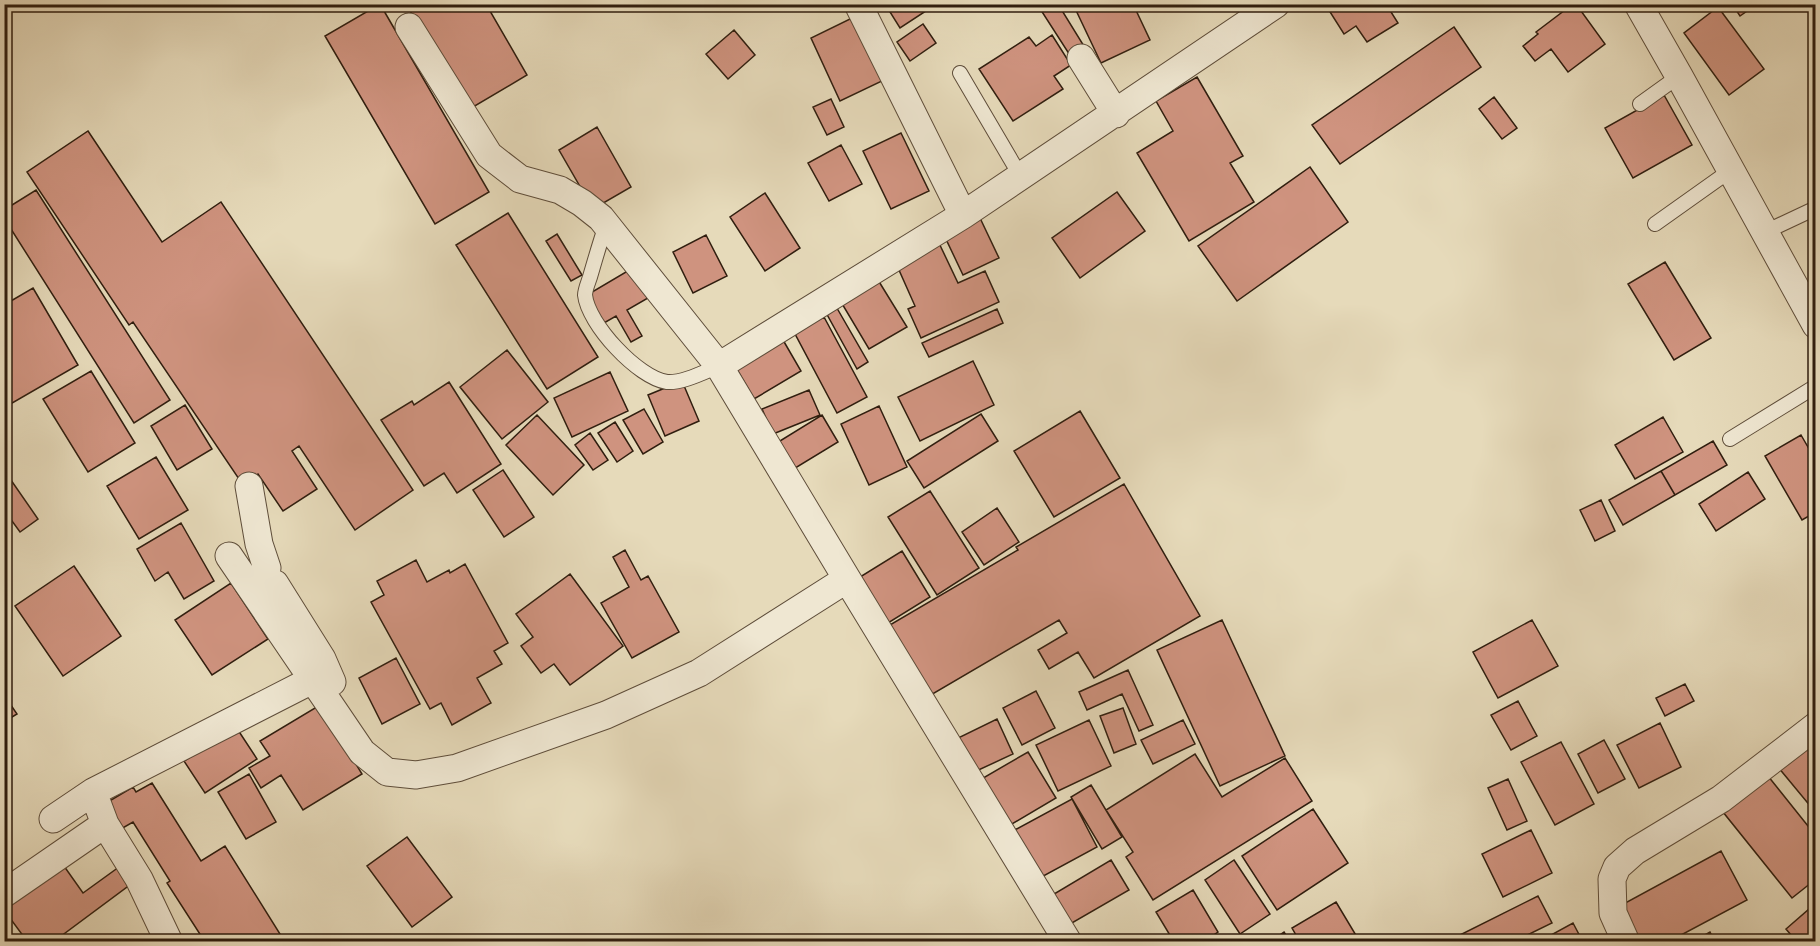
<svg xmlns="http://www.w3.org/2000/svg" width="1820" height="946" font-family="'EB Garamond',serif">
  <style>
    .building { fill: #cf937f; stroke: #301e0f; stroke-width: 1.5 }
    .lines { fill: none; stroke-linecap: round; stroke-linejoin: round }
    .service-casing { stroke: #5e4d3a; stroke-width: 16 }
    .minor-casing { stroke: #5e4d3a; stroke-width: 29 }
    .service { stroke: #efe7d2; stroke-width: 14 }
    .minor { stroke: #efe7d2; stroke-width: 27 }
  </style>
  <rect width="100%" height="100%" fill="#e6daba"/>
  <filter id="stains"><feTurbulence type="fractalNoise" baseFrequency=".00333" numOctaves="4"/><feColorMatrix values="0 0 0 0 .2 0 0 0 0 .09 0 0 0 0 .02 0 0 0 .5 -.17"/></filter>
  <radialGradient id="worn" r=".72"><stop offset=".6" stop-color="#630" stop-opacity="0"/><stop offset="1" stop-color="#630" stop-opacity=".3"/></radialGradient>
  <path class="building" d="M 380,4 L 489,192 L 435,224 L 325,36 Z
    M 406,4 L 486,4 L 527,75 L 468,110 Z
    M 885,4 L 930,4 L 932,7 L 900,28 Z
    M 1037,4 L 1058,4 L 1087,51 L 1073,60 Z
    M 1073,4 L 1133,4 L 1150,40 L 1101,63 Z
    M 1325,4 L 1386,4 L 1398,23 L 1367,42 L 1356,26 L 1344,34 Z
    M 1573,4 L 1576,4 L 1605,44 L 1568,72 L 1551,49 L 1535,61 L 1523,46 L 1538,34 L 1536,32 Z
    M 1732,4 L 1757,4 L 1740,16 Z
    M 1718,7 L 1764,69 L 1729,95 L 1684,33 Z
    M 852,18 L 882,81 L 840,101 L 811,38 Z
    M 923,24 L 936,43 L 910,61 L 897,42 Z
    M 1454,27 L 1481,67 L 1340,164 L 1312,125 Z
    M 734,30 L 755,55 L 728,79 L 706,54 Z
    M 1052,35 L 1071,65 L 1054,76 L 1063,89 L 1013,121 L 979,69 L 1029,37 L 1036,46 Z
    M 1197,77 L 1243,156 L 1230,163 L 1254,202 L 1189,241 L 1137,153 L 1173,131 L 1156,101 Z
    M 1664,95 L 1692,145 L 1633,178 L 1605,128 Z
    M 1494,97 L 1517,128 L 1502,139 L 1479,109 Z
    M 831,99 L 844,127 L 827,135 L 813,107 Z
    M 597,127 L 631,187 L 593,209 L 559,150 Z
    M 88,131 L 162,242 L 221,202 L 413,490 L 355,530 L 299,446 L 292,451 L 317,489 L 283,511 L 258,474 L 243,485 L 133,322 L 129,325 L 27,172 Z
    M 901,133 L 929,191 L 891,209 L 863,151 Z
    M 841,145 L 862,184 L 829,201 L 808,163 Z
    M 1310,167 L 1348,222 L 1237,301 L 1198,246 Z
    M 36,190 L 170,400 L 134,423 L 4,218 L 4,210 Z
    M 1117,192 L 1145,231 L 1080,278 L 1052,238 Z
    M 765,193 L 800,248 L 765,271 L 730,217 Z
    M 508,213 L 598,357 L 547,389 L 456,245 Z
    M 980,218 L 999,258 L 963,275 L 944,235 Z
    M 557,234 L 582,275 L 571,281 L 546,241 Z
    M 706,235 L 727,276 L 693,293 L 673,252 Z
    M 938,241 L 958,283 L 985,271 L 999,302 L 921,338 L 908,309 L 915,306 L 895,261 Z
    M 1665,262 L 1711,338 L 1674,360 L 1628,284 Z
    M 631,269 L 648,298 L 627,310 L 642,336 L 631,342 L 616,316 L 604,323 L 587,295 Z
    M 878,280 L 907,327 L 869,349 L 841,302 Z
    M 33,288 L 78,365 L 7,406 L 4,402 L 4,305 Z
    M 834,303 L 868,362 L 857,369 L 824,309 Z
    M 997,309 L 1003,323 L 929,357 L 922,343 Z
    M 824,317 L 867,397 L 837,413 L 794,332 Z
    M 783,340 L 801,371 L 754,399 L 736,368 Z
    M 507,350 L 548,402 L 502,439 L 460,387 Z
    M 973,361 L 994,405 L 920,441 L 898,397 Z
    M 91,371 L 135,443 L 88,472 L 43,399 Z
    M 610,372 L 628,411 L 572,437 L 554,398 Z
    M 682,381 L 699,421 L 665,436 L 648,395 Z
    M 449,382 L 501,464 L 457,493 L 444,473 L 424,486 L 381,420 L 412,401 L 414,405 Z
    M 809,390 L 820,415 L 773,434 L 762,409 Z
    M 185,405 L 212,449 L 177,470 L 151,426 Z
    M 879,406 L 907,467 L 869,485 L 841,424 Z
    M 644,409 L 663,442 L 643,454 L 623,420 Z
    M 1080,411 L 1120,478 L 1054,517 L 1014,451 Z
    M 981,414 L 998,441 L 924,488 L 907,461 Z
    M 537,415 L 584,465 L 553,495 L 506,445 Z
    M 822,415 L 838,442 L 792,470 L 775,444 Z
    M 1663,417 L 1683,452 L 1635,479 L 1615,445 Z
    M 615,422 L 633,451 L 617,462 L 598,433 Z
    M 590,433 L 608,460 L 593,470 L 575,445 Z
    M 1801,435 L 1816,461 L 1816,512 L 1802,520 L 1765,456 Z
    M 1713,441 L 1727,465 L 1675,495 L 1661,471 Z
    M 156,457 L 188,510 L 139,539 L 107,486 Z
    M 4,470 L 38,519 L 20,532 L 4,510 Z
    M 503,470 L 534,517 L 504,537 L 473,490 Z
    M 1661,471 L 1675,495 L 1623,525 L 1609,500 Z
    M 1748,472 L 1765,499 L 1716,531 L 1699,504 Z
    M 1124,484 L 1200,616 L 1094,678 L 1078,652 L 1049,669 L 1038,650 L 1067,633 L 1059,620 L 924,699 L 883,629 L 1018,550 L 1016,547 Z
    M 930,491 L 979,568 L 937,595 L 888,517 Z
    M 1601,500 L 1615,531 L 1595,541 L 1580,510 Z
    M 997,508 L 1019,542 L 984,565 L 962,532 Z
    M 181,523 L 214,581 L 184,599 L 168,572 L 155,581 L 137,549 Z
    M 625,550 L 641,580 L 648,576 L 679,632 L 632,658 L 601,603 L 629,587 L 613,557 Z
    M 902,551 L 930,597 L 888,623 L 860,577 Z
    M 416,560 L 427,582 L 449,570 L 450,573 L 465,564 L 508,643 L 494,651 L 502,664 L 477,678 L 491,703 L 452,725 L 441,703 L 430,709 L 371,602 L 384,595 L 377,581 Z
    M 74,566 L 121,636 L 63,676 L 15,606 Z
    M 570,574 L 623,646 L 570,685 L 554,664 L 541,673 L 521,646 L 533,637 L 516,614 Z
    M 231,583 L 268,639 L 212,675 L 175,620 Z
    M 1222,620 L 1285,756 L 1220,786 L 1157,650 Z
    M 1532,620 L 1558,666 L 1498,698 L 1473,652 Z
    M 396,658 L 420,704 L 382,724 L 359,678 Z
    M 1128,670 L 1153,725 L 1139,731 L 1122,694 L 1087,710 L 1079,692 Z
    M 1685,684 L 1694,701 L 1665,716 L 1656,698 Z
    M 1036,691 L 1055,728 L 1022,745 L 1003,708 Z
    M 4,695 L 17,714 L 4,722 Z
    M 1518,701 L 1537,736 L 1511,750 L 1491,715 Z
    M 320,705 L 362,774 L 303,810 L 281,775 L 261,788 L 249,768 L 270,756 L 260,741 Z
    M 1123,708 L 1136,744 L 1114,753 L 1100,716 Z
    M 997,719 L 1013,754 L 972,773 L 956,739 Z
    M 1089,720 L 1111,766 L 1058,791 L 1036,745 Z
    M 1183,720 L 1195,744 L 1153,764 L 1141,740 Z
    M 1660,723 L 1681,767 L 1639,788 L 1617,745 Z
    M 236,727 L 257,759 L 205,793 L 184,761 Z
    M 1816,738 L 1816,813 L 1778,767 Z
    M 1604,740 L 1625,779 L 1598,793 L 1578,754 Z
    M 1561,742 L 1594,804 L 1555,825 L 1521,762 Z
    M 1028,752 L 1056,798 L 1005,828 L 978,781 Z
    M 1195,754 L 1222,797 L 1285,758 L 1312,801 L 1153,900 L 1126,857 L 1133,852 L 1106,810 Z
    M 249,774 L 276,822 L 246,839 L 218,792 Z
    M 1768,776 L 1816,836 L 1816,879 L 1792,898 L 1723,812 Z
    M 1508,779 L 1527,821 L 1507,830 L 1488,788 Z
    M 152,783 L 201,861 L 225,846 L 285,942 L 205,942 L 167,883 L 170,881 L 133,822 L 121,829 L 106,803 L 133,787 L 136,792 Z
    M 1091,785 L 1122,837 L 1102,849 L 1071,797 Z
    M 1072,799 L 1097,847 L 1036,880 L 1011,832 Z
    M 1313,809 L 1348,863 L 1277,910 L 1242,856 Z
    M 1531,830 L 1552,873 L 1503,897 L 1482,854 Z
    M 407,837 L 452,897 L 412,927 L 367,866 Z
    M 1721,851 L 1747,900 L 1668,942 L 1634,942 L 1616,908 Z
    M 59,859 L 83,893 L 119,867 L 131,884 L 53,942 L 23,942 L 21,939 L 24,937 L 4,910 L 4,899 Z
    M 1111,860 L 1129,890 L 1065,927 L 1049,897 Z
    M 1234,860 L 1270,914 L 1240,934 L 1205,880 Z
    M 1193,890 L 1218,932 L 1203,942 L 1174,942 L 1156,912 Z
    M 1538,896 L 1552,923 L 1513,942 L 1446,942 Z
    M 1336,902 L 1360,942 L 1300,942 L 1292,928 Z
    M 1816,903 L 1816,942 L 1797,942 L 1786,929 Z
    M 1573,923 L 1583,942 L 1554,942 L 1551,935 Z
    M 1284,932 L 1290,942 L 1270,942 Z
    M 1710,932 L 1715,942 L 1692,942 Z"/>
  <g class="lines">
    <g class="service-casing">
      <path id="service" d="M 960,73 L 1021,177
        M 1640,104 L 1679,76
        M 1655,224 L 1731,170
        M 606,225 C 600,242 595,260 590,277 C 588,283 585,290 585,295 C 588,324 638,378 667,382 C 683,383 704,372 719,366
        M 1765,232 L 1816,208
        M 1730,439 L 1816,386"/>
    </g>
    <g class="minor-casing">
      <path id="minor" d="M 858,4 L 963,215
        M 1638,4 L 1679,76 L 1816,325
        M 409,27 L 489,155 L 520,179 L 560,190 L 582,203 L 601,218 L 719,366 L 847,579 L 1068,942
        M 1081,58 L 1116,114
        M 719,366 L 963,215 L 1276,4
        M 249,486 L 259,544 L 267,568
        M 229,556 L 362,752 L 387,772 L 416,775 L 457,768 L 606,715 L 699,673 L 847,579
        M 275,584 L 322,659 L 332,682
        M 93,792 L 105,824 L 139,879 L 169,942
        M 53,819 L 93,792 L 314,679
        M 5,893 L 105,824
        M 1626,942 L 1613,913 L 1612,879 L 1617,867 L 1635,851 L 1721,799 L 1816,726"/>
    </g>
    <use href="#service" class="service"/>
    <use href="#minor" class="minor"/>
  </g>
  <rect width="1820" height="946" fill="none" stroke="#e6daba" stroke-width="24"/>
  <rect x="6" y="6" width="1808" height="934" fill="none" stroke="#301e0f" stroke-width="3"/>
  <rect x="12" y="12" width="1796" height="922" fill="none" stroke="#301e0f" stroke-width="1.5"/>
  <rect width="100%" height="100%" filter="url(#stains)"/>
  <rect width="100%" height="100%" fill="url(#worn)"/>
</svg>
